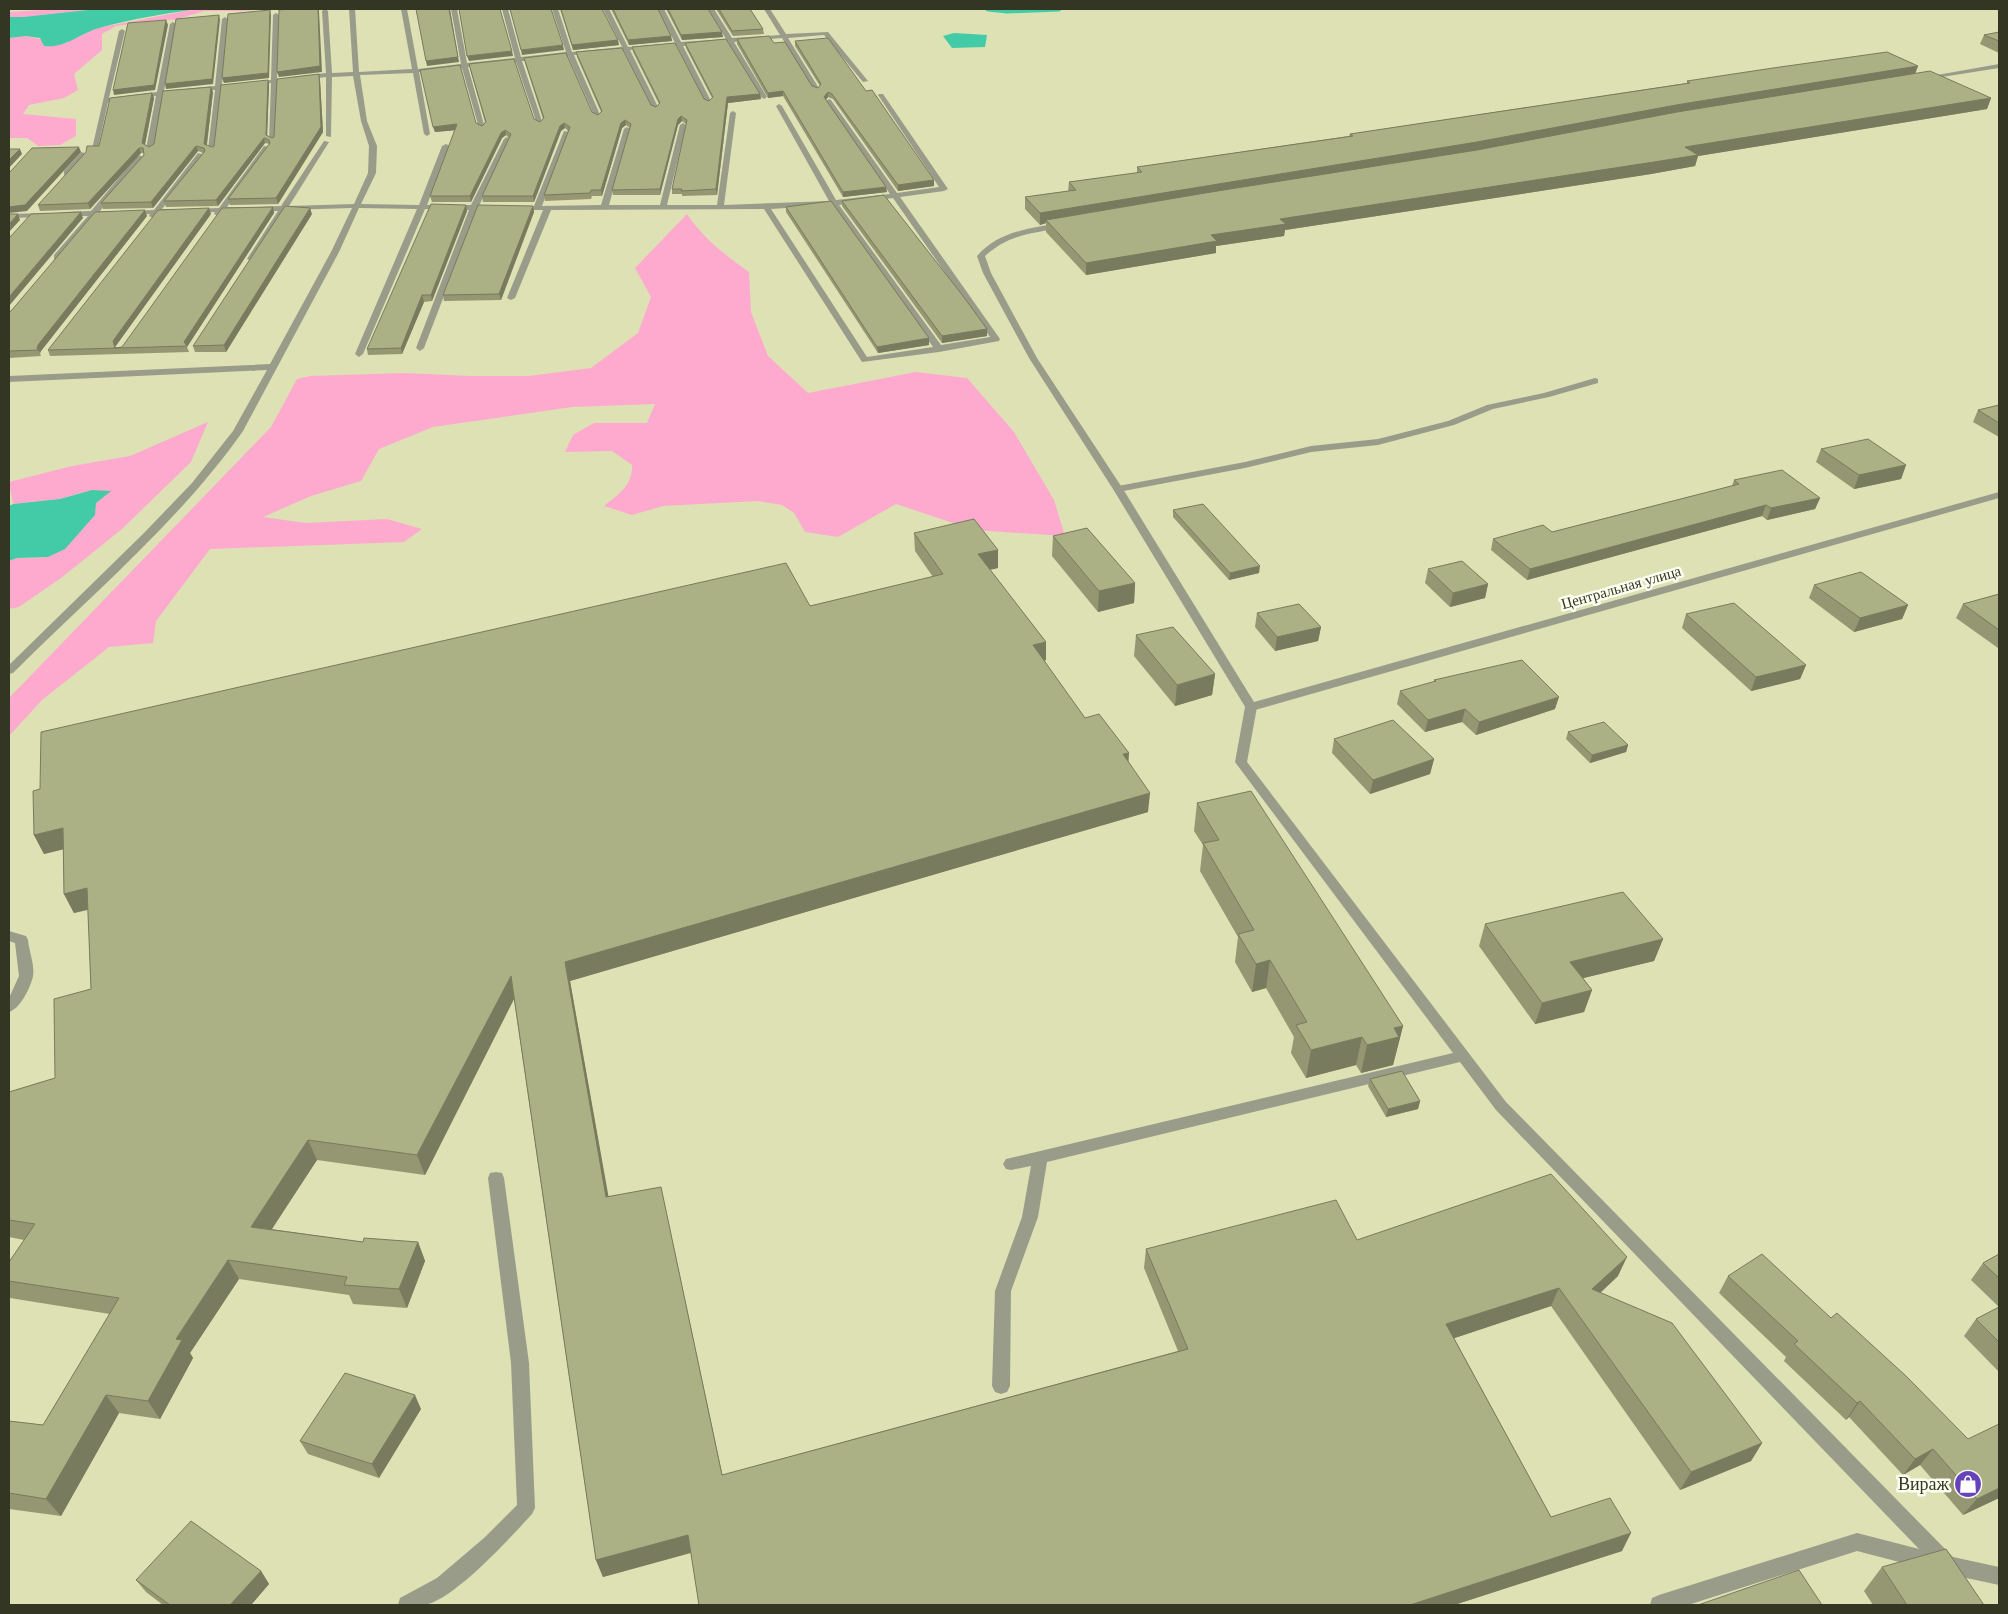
<svg xmlns="http://www.w3.org/2000/svg" width="2008" height="1614" font-family="'Libre Baskerville',serif">
  <style>
    .green { fill: #feaacf }
    .water { fill: #43cba7 }
    .lines { fill: none; stroke-linecap: round; stroke-linejoin: round }
    .stream { stroke: #43cba7; stroke-width: 5 }
    .service { fill: #9a9c8a; fill-rule: evenodd }
    .minor { fill: #9a9c8a; fill-rule: evenodd }
    .wall { fill: #949772 }
    .shaded-wall { fill: #787b5d }
    .building { fill: #acb085; stroke: #787b5d }
    .labels { text-anchor: middle; dominant-baseline: central; stroke-width: 5; stroke-linejoin: round; paint-order: stroke }
    .street-label { font-size: 15px; fill: #343624; stroke: #fdfff1 }
    .near-poi-label { font-size: 18px; fill: #343624; stroke: #fdfff1; text-anchor: end }
  </style>
  <rect width="100%" height="100%" fill="#dde1b4"/>
  <path class="green" d="M 58,9 L 97,9 L 23,17 L 9,17 L 9,12 Z
    M 196,9 L 258,9 L 246,11 L 205,11 L 177,19 L 116,26 L 102,34 L 102,50 L 74,74 L 78,90 L 64,98 L 29,105 L 23,114 L 76,119 L 76,136 L 60,145 L 38,146 L 27,138 L 9,138 L 9,38 L 26,36 L 63,44 L 97,28 Z
    M 687,214 C 703,238 726,256 749,272 L 751,312 L 768,356 L 808,393 L 916,372 L 967,378 L 1014,432 L 1054,500 L 1065,536 L 974,530 L 896,504 L 838,537 L 805,532 L 794,513 L 782,505 L 757,501 L 663,506 L 632,515 L 604,506 C 619,494 633,485 632,465 L 612,451 L 565,452 L 573,435 L 594,423 L 647,423 L 655,404 L 572,407 L 433,427 L 379,449 L 361,481 L 311,496 L 263,517 L 306,523 L 387,519 L 422,529 L 404,542 L 210,549 L 156,621 L 153,643 L 109,647 L 42,700 L 9,736 L 9,698 L 271,427 L 297,379 L 310,376 L 405,373 L 470,376 L 529,376 L 591,368 L 638,333 L 651,297 L 635,268 Z
    M 208,422 L 191,462 L 122,529 L 61,578 L 19,607 L 9,609 L 9,561 L 17,558 L 48,557 L 92,490 L 60,499 L 13,504 L 9,482 L 72,466 L 130,456 Z"/>
  <path class="water" d="M 97,9 L 196,9 C 164,14 131,19 99,28 C 81,33 64,49 44,46 L 40,38 L 26,36 L 9,38 L 9,17 L 23,17 Z
    M 954,33 L 987,35 L 985,47 L 952,48 L 943,36 Z
    M 92,490 L 111,491 L 96,503 L 95,515 L 65,549 L 48,557 L 17,558 L 9,561 L 9,506 L 13,504 L 60,499 Z"/>
  <g class="lines">
    <path class="stream" d="M 988,9 L 1007,11 L 1059,9"/>
    <path class="service" d="M 325,9 L 328,11 L 332,73 L 353,72 L 349,9 L 355,9 L 359,72 L 412,69 L 401,9 L 407,9 L 418,69 L 461,64 L 451,9 L 457,9 L 467,63 L 515,58 L 502,9 L 508,9 L 521,57 L 566,52 L 552,9 L 558,9 L 572,52 L 622,47 L 603,9 L 609,9 L 628,47 L 675,43 L 658,9 L 664,9 L 681,42 L 726,39 L 708,9 L 714,9 L 732,38 L 780,35 L 764,9 L 770,9 L 786,34 L 828,32 L 868,81 L 863,82 L 824,35 L 788,38 L 820,90 L 817,92 L 814,90 L 782,38 L 734,42 L 767,97 L 764,99 L 761,97 L 728,42 L 683,46 L 712,103 L 709,105 L 706,103 L 677,46 L 630,50 L 659,109 L 656,111 L 653,109 L 624,51 L 574,55 L 601,117 L 598,119 L 595,117 L 568,56 L 522,61 L 543,124 L 540,126 L 537,124 L 516,62 L 468,67 L 485,128 L 482,130 L 479,128 L 462,68 L 419,72 L 430,134 L 427,136 L 424,134 L 413,73 L 360,75 L 367,121 L 377,146 L 376,173 L 361,204 L 419,205 L 442,146 L 446,144 L 450,146 L 427,205 L 471,205 L 504,139 L 507,137 L 510,139 L 479,206 L 493,206 L 497,208 L 493,210 L 477,210 L 424,348 L 420,351 L 416,348 L 469,210 L 425,209 L 363,354 L 359,357 L 355,354 L 417,209 L 359,208 L 339,252 L 243,431 C 180,521 90,596 13,673 L 9,674 L 9,665 L 144,533 L 192,483 L 233,431 L 267,370 L 9,382 L 9,376 L 270,364 L 331,252 L 352,208 L 286,210 L 255,259 L 251,261 L 247,259 L 278,211 L 258,211 L 254,209 L 258,207 L 281,206 L 324,141 L 329,142 L 289,206 L 354,204 L 368,173 L 369,146 L 361,121 L 353,76 L 332,77 L 331,137 L 326,136 L 326,77 L 277,83 L 274,142 L 269,141 L 271,83 L 221,89 L 214,151 L 208,150 L 215,90 L 163,95 L 154,149 L 150,151 L 146,149 L 156,96 L 108,102 L 98,148 L 92,149 L 119,31 L 122,29 L 125,31 L 109,98 L 157,92 L 170,24 L 173,22 L 176,24 L 164,91 L 215,86 L 222,19 L 225,17 L 228,19 L 222,85 L 271,80 L 273,15 L 276,13 L 279,15 L 277,79 L 326,73 L 322,11 Z
      M 879,94 L 883,94 L 948,189 L 944,191 L 900,197 L 1000,339 L 999,341 L 939,352 L 862,362 L 764,209 L 551,210 L 515,298 L 511,300 L 507,298 L 543,210 L 518,210 L 514,208 L 518,206 L 534,206 L 564,131 L 569,132 L 542,206 L 601,205 L 624,129 L 627,127 L 630,129 L 609,205 L 660,205 L 680,125 L 683,123 L 686,125 L 667,205 L 717,205 L 730,113 L 733,111 L 736,113 L 724,205 L 829,201 L 776,106 L 779,104 L 782,106 L 836,200 L 890,194 L 826,101 L 829,99 L 831,100 L 897,193 L 939,187 L 878,95 ZM 893,198 L 990,337 L 941,345 L 839,205 ZM 832,205 L 933,347 L 867,357 L 771,209 Z
      M 264,146 L 270,147 L 227,207 L 241,207 L 241,211 L 223,212 L 218,216 L 214,214 L 215,212 L 190,213 L 189,211 L 193,209 L 219,208 Z
      M 81,152 L 88,154 L 70,175 L 64,175 L 64,171 Z
      M 198,153 L 205,155 L 162,209 L 176,209 L 176,213 L 159,214 L 153,218 L 149,216 L 150,214 L 128,215 L 128,211 L 131,211 L 154,210 Z
      M 138,155 L 145,157 L 100,211 L 114,211 L 114,215 L 96,216 L 60,259 L 54,259 L 54,255 L 88,216 L 63,216 L 63,212 L 91,211 Z
      M 49,213 L 50,215 L 46,217 L 9,218 L 9,214 Z
      M 1595,378 L 1598,379 L 1598,383 L 1549,397 L 1493,409 L 1454,425 L 1378,445 L 1311,452 L 1245,468 L 1118,492 L 1113,489 L 1118,486 L 1245,462 L 1311,446 L 1378,439 L 1448,421 L 1487,405 L 1544,393 Z
      M 1251,703 L 1257,707 L 1247,762 L 1506,1102 L 1953,1557 L 1999,1567 L 1999,1585 L 1948,1574 L 1939,1569 L 1934,1571 L 1857,1551 L 1688,1605 L 1650,1605 L 1652,1598 L 1659,1595 L 1857,1533 L 1919,1549 L 1496,1110 L 1460,1062 L 1047,1162 L 1038,1217 L 1011,1291 L 1010,1386 L 1007,1392 L 1001,1394 L 995,1392 L 992,1386 L 995,1291 L 1022,1217 L 1031,1166 L 1011,1170 L 1006,1169 L 1003,1164 L 1006,1159 L 1453,1053 L 1235,762 L 1245,707 Z
      M 9,931 L 26,936 L 28,940 C 29,951 35,966 33,976 C 31,987 20,1009 9,1012 L 9,998 L 19,976 L 15,943 L 9,941 Z
      M 496,1172 L 502,1173 L 504,1178 L 529,1363 L 535,1508 L 532,1514 C 512,1536 453,1601 424,1605 C 416,1607 406,1605 398,1605 L 400,1598 L 437,1578 L 484,1538 L 517,1505 L 511,1363 L 488,1178 L 490,1173 Z"/>
    <path class="minor" d="M 1999,64 L 1999,68 L 1923,80 L 1920,78 Z
      M 1061,223 L 1064,223 L 1064,227 C 1032,234 1011,233 985,256 L 991,273 L 1037,358 L 1123,489 L 1254,702 L 1999,492 L 1999,498 L 1255,710 L 1247,710 L 1113,489 L 1029,358 L 983,273 L 977,256 C 999,231 1030,228 1061,223 Z"/>
  </g>
  <path class="wall" d="M 560,9 L 602,9 L 619,45 L 573,50 Z
    M 611,9 L 658,9 L 671,36 L 672,41 L 629,45 Z
    M 666,9 L 708,9 L 723,37 L 682,40 Z
    M 716,9 L 750,9 L 763,29 L 764,34 L 733,36 Z
    M 1999,32 L 1999,53 L 1980,44 L 1984,35 Z
    M 737,39 L 812,86 L 818,88 L 820,86 L 795,46 L 795,41 L 934,186 L 898,191 L 833,99 L 828,97 L 826,100 L 887,192 L 843,197 L 783,96 L 768,98 L 737,44 Z
    M 685,43 L 760,94 L 761,99 L 728,103 L 717,195 L 682,196 L 682,194 L 672,194 L 672,189 L 686,124 L 682,121 L 678,125 L 660,195 L 613,195 L 612,190 L 630,128 L 626,125 L 622,128 L 602,196 L 592,196 L 591,199 L 545,201 L 544,195 L 568,131 L 565,128 L 561,131 L 534,202 L 483,202 L 482,196 L 509,138 L 506,135 L 502,138 L 471,202 L 432,202 L 430,196 L 455,130 L 435,132 L 420,70 L 476,123 L 482,126 L 485,122 L 470,69 L 534,119 L 540,122 L 543,119 L 525,63 L 524,58 L 592,112 L 598,115 L 601,112 L 577,57 L 576,52 L 651,105 L 656,107 L 659,104 L 633,52 L 632,47 L 704,99 L 709,101 L 712,98 L 686,48 Z
    M 1918,66 L 1915,74 L 1991,98 L 1987,109 L 1698,156 L 1695,166 L 1651,174 L 1285,230 L 1284,236 L 1216,246 L 1216,253 L 1086,275 L 1046,232 L 1046,223 L 1040,225 L 1025,209 L 1025,197 L 1068,191 L 1069,182 L 1137,173 L 1137,167 L 1349,136 L 1350,134 L 1687,83 L 1687,81 Z
    M 268,80 L 269,85 L 267,136 L 272,138 L 274,137 L 320,80 L 323,132 L 278,204 L 230,205 L 228,199 L 269,144 L 265,143 L 218,206 L 166,207 L 164,201 L 203,153 L 198,151 L 153,208 L 103,209 L 101,203 L 144,155 L 144,153 L 141,153 L 90,209 L 40,211 L 38,205 L 152,93 L 154,98 L 145,145 L 149,147 L 154,144 L 213,92 L 207,145 L 212,147 L 214,146 Z
    M 842,201 L 987,336 L 942,343 L 842,206 Z
    M 466,205 L 467,211 L 432,301 L 424,302 L 402,354 L 368,355 L 367,349 Z
    M 533,206 L 534,212 L 501,300 L 444,301 L 443,295 Z
    M 273,207 L 274,213 L 187,347 L 189,352 L 50,356 L 48,350 L 211,214 L 115,347 L 122,347 Z
    M 786,207 L 929,345 L 878,353 L 786,212 Z
    M 312,214 L 226,352 L 195,352 L 193,346 Z
    M 147,216 L 41,351 L 40,353 L 41,356 L 9,358 L 9,312 L 11,311 Z
    M 1999,405 L 1999,437 L 1973,422 L 1978,410 Z
    M 1821,449 L 1906,465 L 1901,479 L 1854,489 L 1816,462 Z
    M 1734,480 L 1820,498 L 1815,509 L 1767,520 L 1762,516 L 1527,580 L 1491,550 L 1493,539 L 1552,532 L 1732,486 Z
    M 1173,510 L 1259,573 L 1229,580 L 1173,517 Z
    M 914,533 L 998,550 L 998,568 L 990,570 L 1046,642 L 1046,660 L 1044,661 L 1085,718 L 1128,762 L 1148,812 L 570,981 L 608,1197 L 661,1187 L 722,1475 L 1178,1351 L 1144,1268 L 1146,1249 L 1357,1240 L 1618,1276 L 1600,1293 L 1762,1443 L 1751,1461 L 1680,1490 L 1551,1306 L 1454,1338 L 1551,1517 L 1622,1551 L 1454,1605 L 699,1605 L 691,1553 L 603,1577 L 596,1560 L 514,999 L 425,1175 L 317,1160 L 271,1229 L 363,1242 L 418,1242 L 425,1261 L 407,1308 L 353,1304 L 349,1295 L 239,1279 L 190,1353 L 193,1358 L 160,1419 L 119,1413 L 61,1516 L 9,1509 L 9,1421 L 43,1425 L 110,1314 L 10,1298 L 9,1296 L 9,1262 L 24,1240 L 9,1237 L 9,1092 L 55,1078 L 91,989 L 88,910 L 74,913 L 64,894 L 63,849 L 44,854 L 34,835 L 810,606 L 933,577 L 915,551 Z
    M 1053,536 L 1135,583 L 1134,603 L 1098,612 L 1052,556 Z
    M 1428,569 L 1488,584 L 1485,598 L 1450,607 L 1425,583 Z
    M 1814,585 L 1908,605 L 1902,619 L 1854,632 L 1809,598 Z
    M 1999,594 L 1999,647 L 1998,648 L 1956,618 L 1963,604 Z
    M 1257,613 L 1321,627 L 1318,641 L 1275,651 L 1255,627 Z
    M 1686,614 L 1806,665 L 1800,679 L 1751,691 L 1682,628 Z
    M 1136,635 L 1215,674 L 1212,695 L 1175,706 L 1134,656 Z
    M 1434,680 L 1555,709 L 1476,735 L 1462,722 L 1425,732 L 1397,704 L 1400,691 L 1434,682 Z
    M 1568,732 L 1628,745 L 1626,752 L 1590,763 L 1566,739 Z
    M 1334,739 L 1434,759 L 1430,774 L 1370,794 L 1332,753 Z
    M 1197,803 L 1403,1026 L 1393,1065 L 1361,1073 L 1356,1065 L 1306,1078 L 1291,1053 L 1294,1037 L 1266,988 L 1252,992 L 1235,962 L 1238,937 L 1200,871 L 1203,845 L 1194,831 Z
    M 1485,924 L 1663,939 L 1654,961 L 1583,978 L 1592,990 L 1584,1012 L 1535,1024 L 1479,946 Z
    M 1370,1079 L 1420,1101 L 1418,1109 L 1386,1117 L 1368,1086 Z
    M 1999,1254 L 1999,1372 L 1964,1336 L 1976,1319 L 1999,1307 L 1971,1280 L 1983,1263 Z
    M 1728,1276 L 1999,1498 L 1963,1515 L 1920,1465 L 1903,1475 L 1849,1417 L 1846,1420 L 1784,1361 L 1786,1357 L 1719,1293 Z
    M 421,1409 L 379,1478 L 308,1454 L 300,1441 Z
    M 1882,1567 L 1984,1605 L 1873,1605 L 1864,1591 Z
    M 261,1571 L 269,1584 L 251,1605 L 163,1605 L 146,1592 L 136,1580 Z"/>
  <path class="shaded-wall" d="M 318,9 L 319,11 L 322,72 L 279,77 L 277,72 Z
    M 449,9 L 450,9 L 459,62 L 427,66 L 426,61 Z
    M 270,10 L 271,15 L 269,78 L 224,83 L 222,78 Z
    M 219,15 L 220,20 L 213,84 L 166,89 L 165,84 Z
    M 166,20 L 168,25 L 155,90 L 114,95 L 113,90 Z
    M 722,32 L 723,37 L 682,40 L 681,35 Z
    M 671,36 L 672,41 L 629,45 L 628,40 Z
    M 618,40 L 619,45 L 573,50 L 572,45 Z
    M 563,45 L 564,50 L 522,55 L 521,50 Z
    M 512,51 L 513,56 L 469,61 L 467,56 Z
    M 1918,66 L 1914,76 L 1475,153 L 1046,220 L 1046,223 L 1040,225 L 1040,213 L 1676,105 Z
    M 319,74 L 320,80 L 323,132 L 278,204 L 276,198 Z
    M 268,80 L 269,85 L 267,139 L 266,135 Z
    M 211,87 L 213,92 L 206,150 L 204,144 Z
    M 783,91 L 783,96 L 768,98 L 768,93 Z
    M 828,92 L 828,97 L 824,102 L 824,97 Z
    M 152,93 L 154,98 L 144,149 L 142,143 Z
    M 760,94 L 761,99 L 728,103 L 717,195 L 716,189 L 727,97 Z
    M 1991,98 L 1987,109 L 1698,156 L 1695,166 L 1651,174 L 1285,230 L 1284,236 L 1216,246 L 1216,253 L 1086,275 L 1086,263 L 1280,219 L 1685,147 Z
    M 681,116 L 682,121 L 678,125 L 660,195 L 660,189 L 678,119 Z
    M 625,120 L 626,125 L 622,128 L 602,196 L 601,190 L 621,123 Z
    M 564,123 L 565,128 L 561,131 L 534,202 L 533,196 L 560,126 Z
    M 457,124 L 458,130 L 435,132 L 433,127 Z
    M 505,130 L 506,135 L 502,138 L 471,202 L 470,196 L 501,133 Z
    M 264,138 L 265,143 L 218,206 L 216,200 Z
    M 196,146 L 198,151 L 153,208 L 151,202 Z
    M 79,147 L 81,152 L 27,211 L 9,213 L 9,207 Z
    M 139,148 L 141,153 L 90,209 L 88,203 Z
    M 20,149 L 22,154 L 9,168 L 9,160 Z
    M 934,180 L 934,186 L 898,191 L 898,185 Z
    M 886,187 L 887,192 L 843,197 L 843,192 Z
    M 466,205 L 467,211 L 432,301 L 431,295 Z
    M 533,206 L 534,212 L 501,300 L 499,294 Z
    M 273,207 L 274,213 L 187,347 L 184,342 Z
    M 209,208 L 211,214 L 115,347 L 116,348 L 115,348 L 113,341 Z
    M 310,208 L 312,214 L 226,352 L 224,345 Z
    M 145,210 L 147,216 L 41,351 L 40,353 L 37,348 L 38,345 Z
    M 81,212 L 83,218 L 9,306 L 9,297 Z
    M 18,214 L 20,220 L 9,232 L 9,224 Z
    M 422,295 L 424,302 L 402,354 L 401,348 Z
    M 987,329 L 987,336 L 942,343 L 942,336 Z
    M 929,338 L 929,345 L 878,353 L 877,347 Z
    M 1906,465 L 1901,479 L 1854,489 L 1859,475 Z
    M 1820,498 L 1815,509 L 1767,520 L 1771,508 Z
    M 1766,505 L 1762,516 L 1527,580 L 1530,569 Z
    M 998,550 L 998,568 L 978,572 L 978,554 Z
    M 1260,566 L 1259,573 L 1229,580 L 1230,573 Z
    M 1135,583 L 1134,603 L 1098,612 L 1099,591 Z
    M 1488,584 L 1485,598 L 1450,607 L 1453,593 Z
    M 1908,605 L 1902,619 L 1854,632 L 1860,618 Z
    M 1321,627 L 1318,641 L 1275,651 L 1277,637 Z
    M 1046,642 L 1046,660 L 1033,664 L 1033,645 Z
    M 1806,665 L 1800,679 L 1751,691 L 1756,677 Z
    M 1215,674 L 1212,695 L 1175,706 L 1177,685 Z
    M 1559,697 L 1555,709 L 1476,735 L 1479,722 Z
    M 1465,709 L 1462,722 L 1425,732 L 1428,720 Z
    M 1628,745 L 1626,752 L 1590,763 L 1592,755 Z
    M 1129,753 L 1128,772 L 1123,754 Z
    M 1434,759 L 1430,774 L 1370,794 L 1373,780 Z
    M 1150,793 L 1148,812 L 570,981 L 612,1216 L 606,1197 L 565,962 Z
    M 63,828 L 73,847 L 44,854 L 34,835 Z
    M 87,888 L 97,907 L 74,913 L 64,894 Z
    M 1663,939 L 1654,961 L 1563,983 L 1570,962 Z
    M 1270,960 L 1266,988 L 1252,992 L 1256,964 Z
    M 511,976 L 516,995 L 425,1175 L 417,1155 Z
    M 1592,990 L 1584,1012 L 1535,1024 L 1542,1003 Z
    M 1403,1026 L 1393,1065 L 1361,1073 L 1367,1045 L 1394,1028 Z
    M 1362,1037 L 1356,1065 L 1306,1078 L 1311,1050 Z
    M 1420,1101 L 1418,1109 L 1386,1117 L 1388,1109 Z
    M 308,1140 L 317,1160 L 261,1246 L 251,1227 Z
    M 661,1187 L 665,1206 L 726,1492 L 722,1475 Z
    M 418,1242 L 425,1261 L 407,1308 L 399,1289 Z
    M 1627,1257 L 1618,1276 L 1584,1308 L 1592,1289 Z
    M 228,1260 L 239,1279 L 190,1353 L 193,1358 L 160,1419 L 148,1401 L 176,1339 Z
    M 1559,1288 L 1551,1306 L 1440,1343 L 1446,1324 Z
    M 106,1395 L 119,1413 L 61,1516 L 46,1499 Z
    M 415,1395 L 421,1409 L 379,1478 L 372,1464 Z
    M 1860,1401 L 1849,1417 L 1846,1420 L 1857,1403 Z
    M 1762,1443 L 1751,1461 L 1680,1490 L 1691,1472 Z
    M 1933,1449 L 1920,1465 L 1903,1475 L 1915,1459 Z
    M 1999,1488 L 1999,1498 L 1963,1515 L 1977,1499 Z
    M 1631,1533 L 1622,1551 L 1454,1605 L 1410,1605 Z
    M 688,1535 L 693,1552 L 603,1577 L 596,1560 Z
    M 261,1571 L 269,1584 L 251,1605 L 230,1605 Z"/>
  <path class="building" d="M 289,9 L 318,9 L 320,66 L 277,72 L 279,10 Z
    M 416,9 L 449,9 L 458,57 L 426,61 Z
    M 459,9 L 500,9 L 512,51 L 467,56 Z
    M 510,9 L 551,9 L 563,45 L 521,50 Z
    M 561,9 L 602,9 L 618,40 L 572,45 Z
    M 613,9 L 658,9 L 671,36 L 628,40 Z
    M 668,9 L 708,9 L 722,32 L 681,35 Z
    M 719,9 L 750,9 L 763,29 L 732,31 Z
    M 270,10 L 268,73 L 222,78 L 228,14 Z
    M 219,15 L 212,79 L 165,84 L 176,19 Z
    M 166,20 L 154,85 L 113,90 L 128,23 Z
    M 1999,32 L 1999,41 L 1984,35 Z
    M 769,36 L 774,43 L 785,42 L 812,86 L 818,88 L 821,84 L 795,41 L 828,38 L 866,91 L 872,90 L 934,180 L 898,185 L 832,94 L 828,92 L 824,97 L 886,187 L 843,192 L 783,91 L 768,93 L 737,39 Z
    M 726,39 L 760,94 L 727,97 L 716,189 L 681,191 L 682,189 L 672,189 L 687,120 L 681,116 L 678,119 L 660,189 L 612,190 L 631,124 L 625,120 L 621,123 L 601,190 L 591,190 L 590,193 L 544,195 L 570,127 L 564,123 L 560,126 L 533,196 L 482,196 L 511,134 L 505,130 L 501,133 L 470,196 L 430,196 L 457,124 L 433,127 L 420,70 L 460,65 L 476,123 L 482,126 L 486,122 L 469,64 L 514,59 L 534,119 L 540,122 L 544,118 L 524,58 L 566,53 L 592,112 L 598,115 L 602,111 L 576,52 L 622,48 L 651,105 L 656,107 L 660,103 L 632,47 L 675,43 L 704,99 L 709,101 L 713,97 L 685,43 Z
    M 1887,52 L 1918,66 L 1676,105 L 1477,142 L 1040,213 L 1025,197 L 1076,190 L 1069,182 L 1142,172 L 1137,167 L 1353,136 L 1350,134 L 1690,83 L 1687,81 L 1773,68 Z
    M 1930,71 L 1991,98 L 1685,147 L 1698,155 L 1654,162 L 1280,219 L 1286,224 L 1211,235 L 1217,241 L 1086,263 L 1046,220 L 1211,192 L 1477,150 L 1677,112 Z
    M 319,74 L 321,127 L 276,198 L 228,199 L 270,143 L 269,140 L 264,138 L 216,200 L 164,201 L 205,151 L 204,148 L 196,146 L 151,202 L 101,203 L 144,155 L 143,148 L 139,148 L 88,203 L 38,205 L 86,152 L 87,146 L 99,146 L 110,98 L 152,93 L 142,143 L 149,147 L 154,144 L 163,91 L 211,87 L 204,144 L 212,147 L 214,146 L 221,85 L 268,80 L 266,135 L 272,138 L 274,137 L 277,79 Z
    M 79,147 L 25,205 L 9,207 L 9,172 L 10,172 L 32,148 Z
    M 9,149 L 20,149 L 9,160 Z
    M 884,195 L 963,296 L 987,329 L 942,336 L 842,201 Z
    M 831,201 L 929,338 L 877,347 L 786,207 Z
    M 431,204 L 466,205 L 431,295 L 422,295 L 401,348 L 367,349 Z
    M 478,205 L 533,206 L 499,294 L 443,295 Z
    M 285,206 L 310,208 L 224,345 L 193,346 Z
    M 273,207 L 184,342 L 187,346 L 48,350 L 158,210 L 209,208 L 113,341 L 115,348 L 122,347 L 222,208 Z
    M 145,210 L 38,345 L 37,348 L 38,350 L 9,351 L 9,312 L 11,311 L 95,212 Z
    M 81,212 L 9,297 L 9,237 L 11,236 L 31,214 Z
    M 9,214 L 18,214 L 9,224 Z
    M 1999,405 L 1999,423 L 1978,410 Z
    M 1868,439 L 1906,465 L 1859,475 L 1821,449 Z
    M 1782,470 L 1820,498 L 1771,508 L 1766,505 L 1530,569 L 1493,539 L 1543,525 L 1552,532 L 1739,484 L 1734,480 Z
    M 1203,504 L 1260,566 L 1230,573 L 1173,510 Z
    M 974,519 L 998,550 L 978,554 L 1046,642 L 1033,645 L 1085,718 L 1099,714 L 1129,753 L 1123,754 L 1150,793 L 565,962 L 606,1197 L 661,1187 L 722,1475 L 1188,1349 L 1146,1249 L 1336,1200 L 1357,1240 L 1551,1174 L 1627,1257 L 1592,1289 L 1672,1323 L 1762,1443 L 1691,1472 L 1559,1288 L 1446,1324 L 1551,1517 L 1610,1498 L 1631,1533 L 1410,1605 L 699,1605 L 688,1535 L 596,1560 L 511,976 L 417,1155 L 308,1140 L 251,1227 L 363,1242 L 364,1238 L 418,1242 L 399,1289 L 344,1285 L 347,1277 L 228,1260 L 176,1339 L 182,1340 L 148,1401 L 106,1395 L 46,1499 L 9,1493 L 9,1421 L 43,1425 L 119,1298 L 9,1281 L 9,1262 L 35,1224 L 9,1220 L 9,1092 L 55,1078 L 54,999 L 91,989 L 87,888 L 64,894 L 63,828 L 34,835 L 33,791 L 40,789 L 41,732 L 786,563 L 810,606 L 943,574 L 914,533 Z
    M 1087,528 L 1135,583 L 1099,591 L 1053,536 Z
    M 1462,561 L 1488,584 L 1453,593 L 1428,569 Z
    M 1861,572 L 1908,605 L 1860,618 L 1814,585 Z
    M 1999,594 L 1999,630 L 1963,604 Z
    M 1734,603 L 1806,665 L 1756,677 L 1686,614 Z
    M 1299,604 L 1321,627 L 1277,637 L 1257,613 Z
    M 1173,627 L 1215,674 L 1177,685 L 1136,635 Z
    M 1522,660 L 1559,697 L 1479,722 L 1465,709 L 1428,720 L 1400,691 L 1436,681 L 1434,680 Z
    M 1393,720 L 1434,759 L 1373,780 L 1334,739 Z
    M 1604,722 L 1628,745 L 1592,755 L 1568,732 Z
    M 1251,791 L 1403,1026 L 1394,1028 L 1399,1037 L 1367,1045 L 1362,1037 L 1311,1050 L 1296,1025 L 1307,1022 L 1270,960 L 1256,964 L 1238,934 L 1254,930 L 1203,843 L 1219,840 L 1197,803 Z
    M 1623,892 L 1663,939 L 1570,962 L 1592,990 L 1542,1003 L 1485,924 Z
    M 1402,1071 L 1420,1101 L 1388,1109 L 1370,1079 Z
    M 1762,1254 L 1831,1318 L 1837,1313 L 1906,1376 L 1968,1439 L 1999,1424 L 1999,1488 L 1977,1499 L 1933,1449 L 1915,1459 L 1860,1401 L 1857,1403 L 1794,1344 L 1798,1341 L 1728,1276 Z
    M 1999,1254 L 1999,1278 L 1983,1263 Z
    M 1999,1307 L 1999,1342 L 1976,1319 Z
    M 345,1373 L 415,1395 L 372,1464 L 300,1441 Z
    M 191,1521 L 261,1571 L 230,1605 L 170,1605 L 136,1580 Z
    M 1946,1549 L 1984,1605 L 1907,1605 L 1882,1567 Z
    M 1799,1570 L 1822,1605 L 1698,1605 Z"/>
  <defs>
    <g id="shop-disc" transform="scale(1.4375)"><circle r="9.5" fill="#6643bb" stroke="#fdfff1"/><path d="M-5-2.5h2.3a2.7 3.5 0 0 1 5.4 0H5L5.5 6h-11ZM-1.5-2.5h3a1.5 2.3 0 0 0-3 0Z" fill="#fff"/></g>
  </defs>
  <g fill-rule="evenodd">
    <use href="#shop-disc" x="1968" y="1484"/>
  </g>
  <g class="labels">
    <g class="street-label">
      <text transform="translate(1621 587) rotate(-16)">Центральная улица</text>
    </g>
    <g class="near-poi-label">
      <text x="1949" y="1484">Вираж</text>
    </g>
  </g>
  <rect width="2008" height="1614" fill="none" stroke="#343624" stroke-width="20"/>
</svg>
